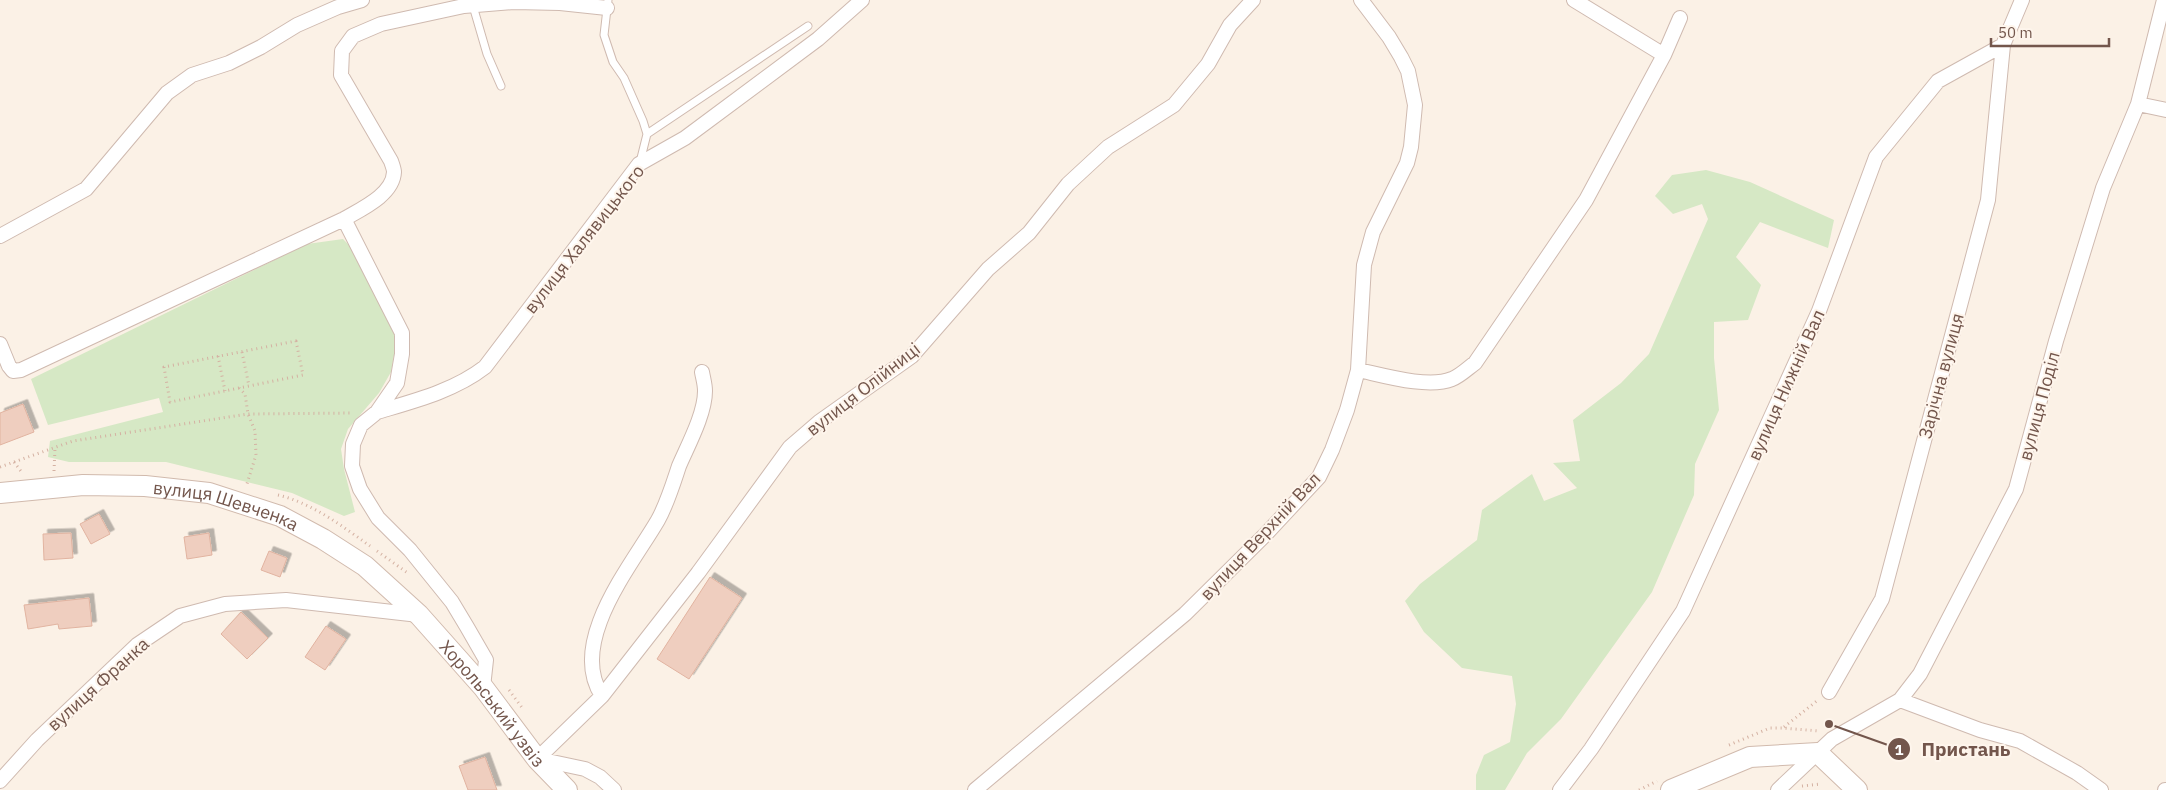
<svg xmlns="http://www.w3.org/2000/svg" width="2166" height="790" font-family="'IBM Plex Sans',sans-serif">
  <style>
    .green { fill: #d6e8c5 }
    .building { fill: #efcebf; stroke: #e1b3a0; filter: url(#shadow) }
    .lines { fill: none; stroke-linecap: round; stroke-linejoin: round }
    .service-casing { stroke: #cfbab0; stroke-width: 9 }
    .minor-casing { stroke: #cfbab0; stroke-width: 16 }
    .secondary-casing { stroke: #d1baad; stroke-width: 22 }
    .path { stroke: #d4b1a2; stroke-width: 3; stroke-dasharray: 1 4; stroke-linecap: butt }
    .service { stroke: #fff; stroke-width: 7 }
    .minor { stroke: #fff; stroke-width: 14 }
    .secondary { stroke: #fff; stroke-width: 20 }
    .labels { text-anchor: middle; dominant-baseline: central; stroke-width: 4; stroke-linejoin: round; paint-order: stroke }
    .street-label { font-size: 18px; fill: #73564c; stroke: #fef5ec }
    .leader { fill: none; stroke: #73564c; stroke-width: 2 }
    .callout-dot { fill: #73564c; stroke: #fef5ec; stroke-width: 2 }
    .mark-label { font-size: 15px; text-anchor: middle; font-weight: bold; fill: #fff }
    .callout-label { font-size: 19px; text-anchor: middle; font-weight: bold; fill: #73564c; stroke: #fef5ec; stroke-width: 4; stroke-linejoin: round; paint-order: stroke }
  </style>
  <defs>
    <filter id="shadow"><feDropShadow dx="4.5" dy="-4.5" stdDeviation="0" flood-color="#0004"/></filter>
  </defs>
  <rect width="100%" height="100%" fill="#fbf1e6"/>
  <path class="green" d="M 1706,170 L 1750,182 L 1834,220 L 1828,248 L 1760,222 L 1736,257 L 1761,285 L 1748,320 L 1714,322 L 1714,358 L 1719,410 L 1695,464 L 1694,495 L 1652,592 L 1561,719 L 1527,753 L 1505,790 L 1476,790 L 1476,775 L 1484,755 L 1510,742 L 1516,704 L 1512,676 L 1462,668 L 1424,632 L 1405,601 L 1420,584 L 1477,540 L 1482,510 L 1532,474 L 1544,501 L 1577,488 L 1553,463 L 1580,461 L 1573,420 L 1621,383 L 1649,354 L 1708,219 L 1702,204 L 1673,214 L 1655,196 L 1672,175 Z
    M 343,239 L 355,251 L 395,330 L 395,350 L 391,372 L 379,393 L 348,429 L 341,449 L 344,469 L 355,512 L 344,516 L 292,493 L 166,462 L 69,462 L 48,457 L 50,441 L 163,412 L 159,398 L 48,425 L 31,379 L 307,244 Z"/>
  <path class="building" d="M 23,404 L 34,432 L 0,445 L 0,413 Z
    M 99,514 L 110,534 L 91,544 L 80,524 Z
    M 71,533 L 73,558 L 44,560 L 43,534 Z
    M 209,533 L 212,555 L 187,559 L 184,537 Z
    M 269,551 L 287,558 L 280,577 L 261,570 Z
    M 710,577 L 742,598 L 689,679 L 657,659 Z
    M 89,598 L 92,626 L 59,629 L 58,624 L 28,629 L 24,605 Z
    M 241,612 L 268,638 L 247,659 L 221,634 Z
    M 326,626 L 346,639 L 325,670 L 305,657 Z
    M 485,757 L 497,790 L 468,790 L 459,766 Z"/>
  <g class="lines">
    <g class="service-casing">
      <path id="service" d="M 608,0 L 604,35 L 613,62 L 624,78 L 643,121 L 647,134 L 640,162
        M 473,6 L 487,54 L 501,86
        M 647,134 L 808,26"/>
    </g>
    <g class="minor-casing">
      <path id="minor" d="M 1574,0 L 1664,55
        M 2138,104 L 2166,110
        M 344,219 L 402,333 L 402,354 L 397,383 L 377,412 L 361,425 L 353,444 L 352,466 L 360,489 L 378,518 L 410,550 L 452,602 L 467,627 L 486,660 L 483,687
        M 0,236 L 86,189 L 167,93 L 192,75 L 229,63 L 261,47 L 297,25 L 338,7 L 362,0
        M 0,344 L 9,366 L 13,371 L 21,370 L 344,219 C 361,209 393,195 394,172 C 394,169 392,164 391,161 L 341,75 L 342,51 L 353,36 L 381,24 L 464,6 L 514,2 L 560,3 L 607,8
        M 1358,370 C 1382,375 1428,389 1452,379 C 1460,376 1468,368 1475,363 L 1586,200 L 1664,55 L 1680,18
        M 377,412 C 414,401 454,391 485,367 L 639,164 L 685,138 L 818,39 L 862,0
        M 1829,692 L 1882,599 L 1988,200 L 2003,45
        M 602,696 C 567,642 632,565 658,520 C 667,504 673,484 679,466 C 688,445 705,414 705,391 C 705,384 703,378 702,372
        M 1900,700 L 1980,730 L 2020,741 L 2077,773 L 2101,790
        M 537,759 L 602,696 L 698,573 L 790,447 L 819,422 L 912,356 L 988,269 L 1029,233 L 1068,184 L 1108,147 L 1174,105 L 1208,64 L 1230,25 L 1253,0
        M 538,759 L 585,769 L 600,777 L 614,790
        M 0,781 L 37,740 L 137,645 L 180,616 L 225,604 L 286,600 L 419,615
        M 975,790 L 1185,614 L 1265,535 L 1319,477 L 1332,450 L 1347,410 L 1358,370 L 1364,265 L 1373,232 L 1407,163 L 1411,147 L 1415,105 L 1408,71 L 1401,57 L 1389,37 L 1361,0
        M 1560,790 L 1591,749 L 1683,611 L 1819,311 L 1876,157 L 1938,81 L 2003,45 L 2022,0
        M 1778,790 L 1832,739 L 1900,700 L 1920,674 L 2016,489 L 2056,341 L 2103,188 L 2138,104 L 2164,0
        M 2165,790 L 2166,790"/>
    </g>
    <g class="secondary-casing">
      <g id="secondary">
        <path id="s1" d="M 0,493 L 83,485 L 145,486 L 209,493 L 280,516 L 323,539 L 365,566 L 419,615 L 483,687 L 537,759 L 567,790"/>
        <path d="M 1671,790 L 1750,757 L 1818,753 L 1857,790"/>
      </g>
    </g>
    <path class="path" d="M 296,341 L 303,375 L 170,402 L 164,367 Z
      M 242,352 L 249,386
      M 218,356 L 225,391
      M 239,388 L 245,394 L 248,414 L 255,431 L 256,455 L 246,487
      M 14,462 L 23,474
      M 0,467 L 73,441 L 248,414 L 353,413
      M 54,471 L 55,448
      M 278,495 C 312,503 342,526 370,546
      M 377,551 L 409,574
      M 509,690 L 523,709
      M 1784,727 L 1818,700
      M 1729,745 L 1770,728 L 1783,728 L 1819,731
      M 1802,786 L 1821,784
      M 1639,790 L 1657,781"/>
    <use href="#service" class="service"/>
    <use href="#minor" class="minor"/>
    <use href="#secondary" class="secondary"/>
  </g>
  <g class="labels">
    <g class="street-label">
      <text transform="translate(584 239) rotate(-52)">вулиця Халявицького</text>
      <text transform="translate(1941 376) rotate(-75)">Зарічна вулиця</text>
      <text transform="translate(1786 385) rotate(-66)">вулиця Нижній Вал</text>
      <text transform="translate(863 389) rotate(-38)">вулиця Олійниці</text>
      <text transform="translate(2039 406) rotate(-75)">вулиця Поділ</text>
      <text stroke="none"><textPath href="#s1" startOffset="229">вулиця Шевченка</textPath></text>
      <text transform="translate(1260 536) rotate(-47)">вулиця Верхній Вал</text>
      <text transform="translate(98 684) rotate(-42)">вулиця Франка</text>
      <text stroke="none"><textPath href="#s1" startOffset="571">Хорольський узвіз</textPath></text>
    </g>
  </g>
  <path class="leader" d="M1829 724L1899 749"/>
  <g class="callout-dot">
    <circle cx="1829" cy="724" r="5"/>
    <circle cx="1899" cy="749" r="12"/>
  </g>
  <g class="mark-label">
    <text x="1899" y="755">1</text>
  </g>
  <g class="callout-label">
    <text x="1966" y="756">Пристань</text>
  </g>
  <path d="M1991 38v8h118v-8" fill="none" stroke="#73564c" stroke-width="2.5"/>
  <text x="1998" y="38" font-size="15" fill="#73564c" stroke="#fef5ec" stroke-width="4" paint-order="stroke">50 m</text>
</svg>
